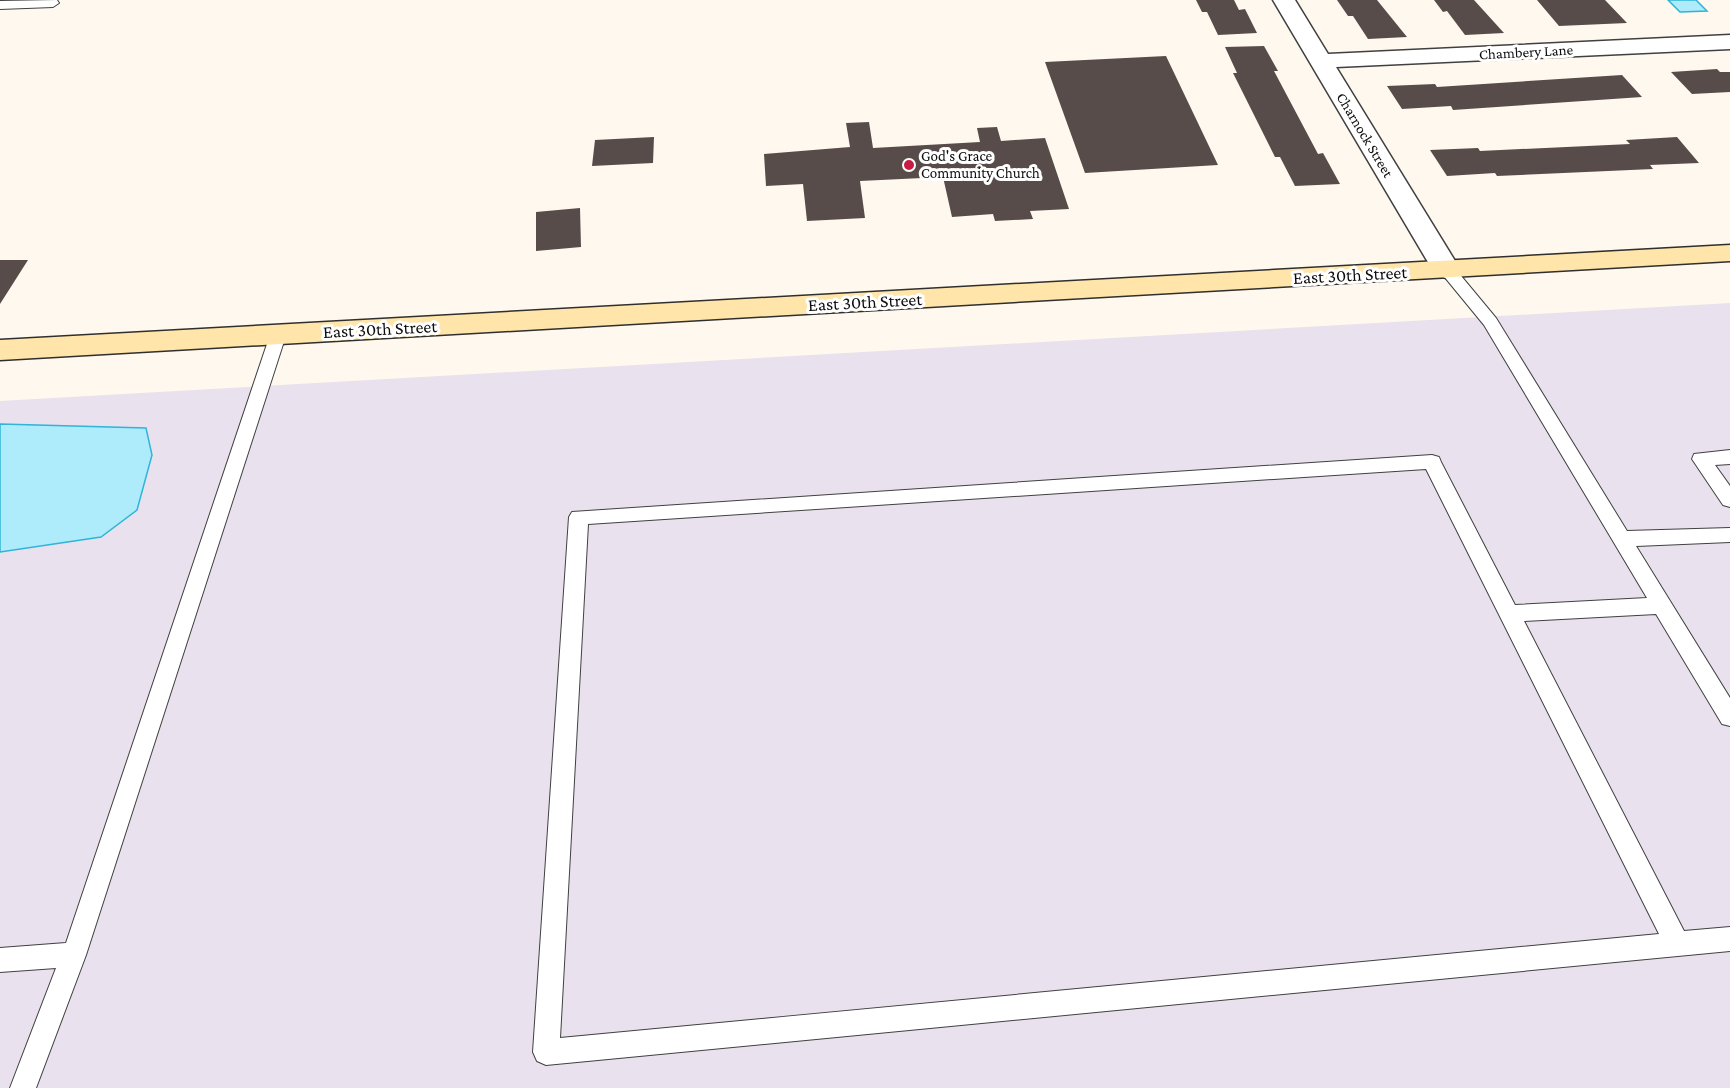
<svg xmlns="http://www.w3.org/2000/svg" width="1730" height="1088" font-family="'Crimson Pro',serif">
  <style>
    .industrial { fill: #e9e1ed }
    .water { fill: #aeecfb; stroke: #30b4d7; stroke-width: 1.5 }
    .building { fill: #574c49 }
    .lines { fill: none; stroke-linecap: round; stroke-linejoin: round }
    .lane-casing { stroke: #404040; stroke-width: 2 }
    .street-casing { stroke: #404040; stroke-width: 3 }
    .secondary-casing { stroke: #2f2f2f; stroke-width: 3 }
    .lane { fill: #fff; fill-rule: evenodd }
    .street { fill: #fff; fill-rule: evenodd }
    .secondary { fill: #ffe5a9; fill-rule: evenodd }
    .poi-dot { fill: #c81b43; stroke: #fff; stroke-width: 2 }
    .labels { text-anchor: middle; dominant-baseline: central; stroke-width: 6; stroke-linejoin: round; paint-order: stroke }
    .far-street-label { font-size: 15px; fill: #0d0d0d; stroke: #fff }
    .far-poi-label { font-size: 15px; fill: #0d0d0d; stroke: #fff; text-anchor: start }
    .street-label { font-size: 18px; fill: #0d0d0d; stroke: #fff }
  </style>
  <rect width="100%" height="100%" fill="#fff8ee"/>
  <path class="industrial" d="M 1730,303 L 1730,1088 L 0,1088 L 0,401 Z"/>
  <path class="water" d="M 1668,0 L 1696,0 L 1707,11 L 1680,12 Z
    M 0,424 L 146,428 L 152,455 L 137,510 L 101,537 L 0,552 Z"/>
  <path class="building" d="M 1196,0 L 1234,0 L 1239,10 L 1245,9 L 1257,33 L 1218,35 L 1207,12 L 1202,12 Z
    M 1337,0 L 1377,0 L 1407,37 L 1368,39 L 1353,16 L 1348,16 Z
    M 1434,0 L 1474,0 L 1504,33 L 1465,35 L 1447,11 L 1443,12 Z
    M 1537,0 L 1605,0 L 1627,23 L 1559,26 Z
    M 1264,46 L 1278,71 L 1274,71 L 1318,154 L 1323,153 L 1340,184 L 1295,186 L 1280,157 L 1275,157 L 1233,73 L 1237,73 L 1225,47 Z
    M 1166,56 L 1218,165 L 1085,173 L 1045,62 Z
    M 1717,69 L 1720,72 L 1730,72 L 1730,92 L 1692,94 L 1671,72 Z
    M 1622,75 L 1642,97 L 1453,110 L 1451,106 L 1402,109 L 1387,86 L 1435,84 L 1437,87 Z
    M 869,122 L 873,148 L 980,142 L 977,128 L 997,127 L 1001,141 L 1045,138 L 1069,209 L 1030,211 L 1033,219 L 995,221 L 993,214 L 952,217 L 943,177 L 860,181 L 865,218 L 807,221 L 803,184 L 766,186 L 764,154 L 850,147 L 846,123 Z
    M 654,137 L 653,163 L 592,166 L 595,140 Z
    M 1677,137 L 1699,163 L 1650,165 L 1653,169 L 1497,176 L 1495,173 L 1447,176 L 1430,150 L 1478,148 L 1480,151 L 1630,144 L 1626,140 Z
    M 580,208 L 581,247 L 536,251 L 536,212 Z
    M 0,260 L 28,260 L 0,304 Z"/>
  <g class="lines">
    <g class="lane-casing">
      <path id="lane" d="M 57,0 L 59,3 L 53,7 L 0,9 L 0,1 Z
        M 1446,264 L 1452,265 L 1496,318 L 1627,531 L 1730,528 L 1730,542 L 1636,546 L 1730,698 L 1730,726 L 1722,724 L 1656,614 L 1524,621 L 1684,931 L 1730,927 L 1730,951 L 546,1065 L 537,1061 L 533,1052 L 569,517 L 572,512 L 1432,455 L 1439,457 L 1441,462 L 1515,605 L 1647,598 L 1484,325 L 1438,269 ZM 1426,469 L 1659,934 L 560,1038 L 588,524 Z
        M 278,329 L 284,331 L 286,335 L 86,955 L 36,1088 L 10,1088 L 56,968 L 0,972 L 0,948 L 66,943 L 270,335 L 272,331 Z
        M 1730,450 L 1730,464 L 1715,465 L 1730,486 L 1730,507 L 1723,505 L 1692,459 L 1694,454 Z"/>
    </g>
    <g class="street-casing">
      <path id="street" d="M 1273,0 L 1295,0 L 1328,54 L 1730,35 L 1730,49 L 1336,67 L 1460,269 L 1456,275 L 1446,278 L 1436,275 L 1432,269 Z"/>
    </g>
    <g class="secondary-casing">
      <path id="secondary" d="M 1730,245 L 1730,261 L 0,360 L 0,340 Z"/>
    </g>
    <use href="#lane" class="lane"/>
    <use href="#street" class="street"/>
    <use href="#secondary" class="secondary"/>
  </g>
  <circle class="poi-dot" cx="909" cy="165" r="6"/>
  <g class="labels">
    <g class="far-street-label">
      <text transform="translate(1526 52) rotate(-3)">Chambery Lane</text>
      <text transform="translate(1365 135) rotate(59)">Charnock Street</text>
    </g>
    <g class="far-poi-label">
      <text x="921" y="156">God's Grace<tspan x="921" dy="17">Community Church</tspan></text>
    </g>
    <g class="street-label">
      <text transform="translate(1350 275) rotate(-3)">East 30th Street</text>
      <text transform="translate(865 302) rotate(-3)">East 30th Street</text>
      <text transform="translate(380 329) rotate(-3)">East 30th Street</text>
    </g>
  </g>
</svg>
